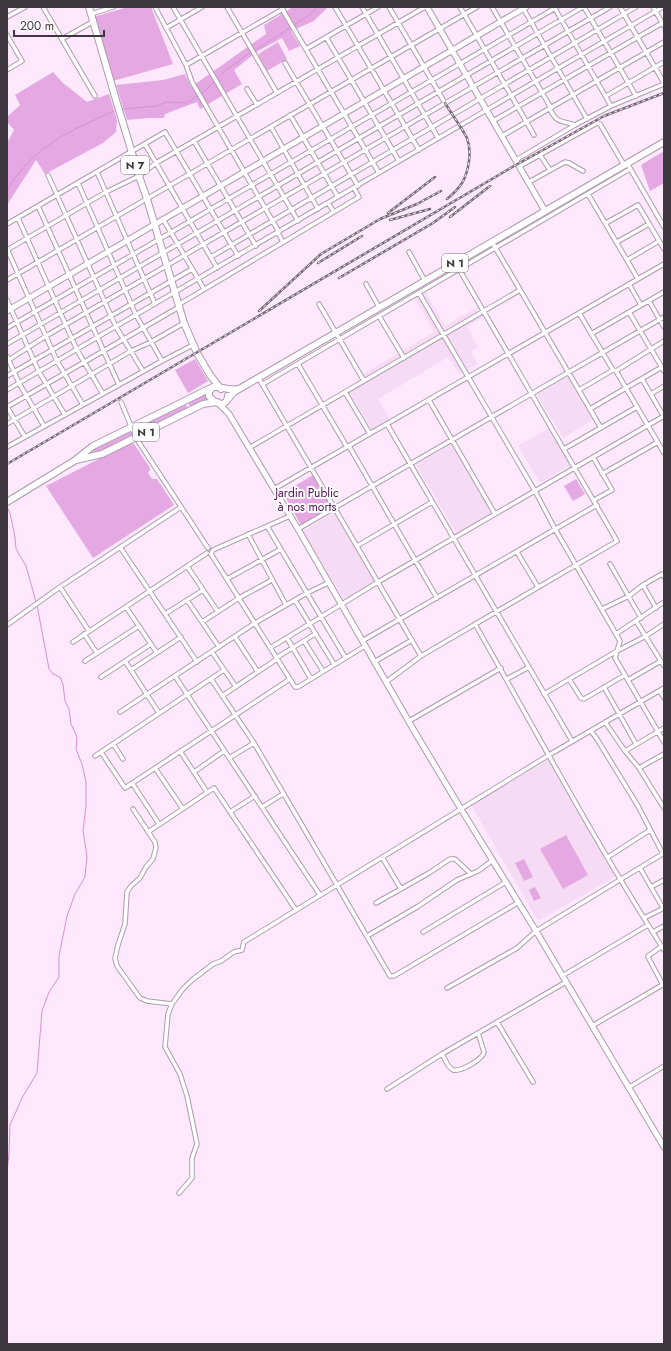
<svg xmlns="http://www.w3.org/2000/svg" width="671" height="1351" font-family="Jost,sans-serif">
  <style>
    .built { fill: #f6dbf5 }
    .green { fill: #e4a9e3 }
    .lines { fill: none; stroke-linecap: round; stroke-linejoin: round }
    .stream { stroke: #d68fd5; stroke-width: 1 }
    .street-casing { stroke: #ae9aae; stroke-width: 5.5 }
    .secondary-casing { stroke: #ae9aae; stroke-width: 7 }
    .highway-casing { stroke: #ae9aae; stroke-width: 8 }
    .street { stroke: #fff; stroke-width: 3.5 }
    .secondary { stroke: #fff; stroke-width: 5 }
    .highway { stroke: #fff; stroke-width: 6 }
    .rail-casing { stroke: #776b77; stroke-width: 2.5 }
    .rail { stroke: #fdfdfd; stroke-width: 1; stroke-dasharray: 3; stroke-linecap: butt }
    .labels { text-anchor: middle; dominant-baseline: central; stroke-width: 4; stroke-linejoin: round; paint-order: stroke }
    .shield { fill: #fdfdfd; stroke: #787278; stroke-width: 1 }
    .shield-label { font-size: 11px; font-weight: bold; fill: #3f373f }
    .park-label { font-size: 12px; fill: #501052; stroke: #fdfdfd }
  </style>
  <rect width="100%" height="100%" fill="#fee8fd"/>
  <path class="built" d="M 425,291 L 445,326 L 479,306 L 485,316 L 467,327 L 478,347 L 471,352 L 478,364 L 459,374 L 448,357 L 378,399 L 390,420 L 372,430 L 349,392 L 362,375 L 434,332 L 414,297 Z
    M 567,375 L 594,419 L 563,438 L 536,393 Z
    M 549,428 L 570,465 L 540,483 L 518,446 Z
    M 452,444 L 493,514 L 457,534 L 416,465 Z
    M 335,512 L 376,581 L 344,600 L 303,531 Z
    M 548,760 L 616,876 L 538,921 L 471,805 Z"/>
  <path class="green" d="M 128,7 L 151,7 L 173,64 L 113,81 L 93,17 Z
    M 293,7 L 328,7 L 314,21 L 291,31 L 300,46 L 289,51 L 282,38 L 258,51 L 234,70 L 242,84 L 200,109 L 197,102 L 165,114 L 164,118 L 149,118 L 127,120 L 116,85 L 163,80 L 185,74 L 191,87 L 266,34 L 264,25 Z
    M 278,42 L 287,59 L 267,71 L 258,55 L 260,53 Z
    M 53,72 L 63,83 L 87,102 L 109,94 L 117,120 L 116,132 L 103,143 L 45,174 L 36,160 L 7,205 L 7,143 L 14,130 L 7,122 L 7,117 L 20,105 L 15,95 Z
    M 664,151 L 664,183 L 650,191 L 641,165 Z
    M 195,359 L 208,381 L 188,393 L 175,370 Z
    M 205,394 L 207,398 L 207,400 L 191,408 L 187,401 Z
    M 185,403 L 188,409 L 136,436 L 133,428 Z
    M 130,430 L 132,436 L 131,438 L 100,454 L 94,453 L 93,448 Z
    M 130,443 L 134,444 L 150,468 L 150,470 L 148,473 L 152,479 L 157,479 L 174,505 L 93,558 L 46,486 Z
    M 313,475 L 332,507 L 301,525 L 283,493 Z
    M 576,479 L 585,494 L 573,501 L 564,486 Z
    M 566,835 L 588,875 L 563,889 L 540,849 Z
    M 524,859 L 533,877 L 524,881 L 515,863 Z
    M 535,887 L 541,898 L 534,901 L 529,890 Z"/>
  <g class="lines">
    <path class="stream" d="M 254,51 L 308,16 L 315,10 L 317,7
      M 123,109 L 157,106 L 166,102 L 185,103 L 190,101 L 205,91 L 226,70 L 251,52
      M 7,190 C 37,143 67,133 114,111
      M 7,507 L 10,513 L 15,537 L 16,549 L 26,566 L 36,602
      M 7,1172 L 9,1153 L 10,1125 L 23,1096 L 37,1073 L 42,1011 L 49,992 L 59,977 L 59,956 L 67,916 L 75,894 L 85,877 L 87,856 L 83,831 L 86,806 L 86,782 L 82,764 L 76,749 L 77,737 L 71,724 L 69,709 L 65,701 L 63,684 L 60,677 L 53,674 L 49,669 L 37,605"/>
    <g class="street-casing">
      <path id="street" d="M 43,7 L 95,96
        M 155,7 L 186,65 L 192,82 L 279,232
        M 173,7 L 298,221
        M 227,7 L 277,93
        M 281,7 L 379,173
        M 335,7 L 419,150
        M 362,7 L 438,138
        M 389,7 L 445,103
        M 460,7 L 534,135
        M 492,7 L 551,108
        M 554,7 L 611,106
        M 584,7 L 636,96
        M 620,7 L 664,83
        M 653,7 L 664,26
        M 523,8 L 587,119
        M 91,14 L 113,7
        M 7,17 L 25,7
        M 166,28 L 202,7
        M 7,35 L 22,61 L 7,70
        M 326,37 L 399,161
        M 62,39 L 94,21
        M 306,49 L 378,7
        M 285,63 L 358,186
        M 186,65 L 283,9
        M 247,89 L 257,105
        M 606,96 L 664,62
        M 550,109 C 557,124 561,120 575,125
        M 290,115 L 338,197
        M 493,121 L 664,22
        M 271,127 L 318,209
        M 502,136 L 664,42
        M 194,141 L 256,246
        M 145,144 L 217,268
        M 540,155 L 550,170
        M 516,160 L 575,125 L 611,106 L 664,84
        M 627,163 L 664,227
        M 520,166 L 597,123 L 600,124 L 624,165
        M 97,172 L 155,304
        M 48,175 L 116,327 L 143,371
        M 529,182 L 565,162 L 569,163 L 583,171
        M 78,183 L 136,315 L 162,361
        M 588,194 L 638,279
        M 328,203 L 334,212
        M 38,206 L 119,385
        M 18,218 L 77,350 L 103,394
        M 163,219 L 204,289
        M 606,223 L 638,205 L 664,249
        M 7,224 L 165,132 L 238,256
        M 278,233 L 283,242
        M 492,242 L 601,428
        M 617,242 L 649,224
        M 7,249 L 57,361 L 83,405
        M 7,250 L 106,192 L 139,176 L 156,163 L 425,7
        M 409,252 L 425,281
        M 211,257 L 636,7
        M 627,260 L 659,241
        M 7,280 L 477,7
        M 366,284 L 379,307
        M 629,284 L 641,305
        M 419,293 L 535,491 L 555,529 L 620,641 L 615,658 L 664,742
        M 7,300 L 39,372 L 65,415
        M 649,301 L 664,327
        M 319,304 L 364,381
        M 178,305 L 359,197 L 354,188
        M 629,312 L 664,371
        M 579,313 L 613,370
        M 379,316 L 404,358
        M 7,328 L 557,7
        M 591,334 L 664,292
        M 7,344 L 583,7
        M 7,356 L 19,383 L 44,426
        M 7,361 L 46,336 L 610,7
        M 298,364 L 347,447
        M 616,371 L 664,453
        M 7,376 L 192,269
        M 258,377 L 421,656
        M 642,379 L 664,417
        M 263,384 L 630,169
        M 7,390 L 663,7
        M 579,390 L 613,370 L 616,371 L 664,341
        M 345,392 L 370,434
        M 651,394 L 664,386
        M 429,400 L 495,514
        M 121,402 L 136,438 L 208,548
        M 7,407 L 179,307
        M 7,407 L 25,437
        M 590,409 L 662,367
        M 7,424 L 131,351 L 151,342 L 184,323
        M 387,424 L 572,741
        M 349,446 L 437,598
        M 7,447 L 162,361 L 193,345
        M 249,448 L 520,290
        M 564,449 L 637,407
        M 593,457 L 612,490 L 594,500
        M 602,474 L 658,442
        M 274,489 L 664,264
        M 267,526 L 345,657
        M 298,529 L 664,317
        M 248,534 L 286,605
        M 357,546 L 432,502
        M 120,547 L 197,662
        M 517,552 L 538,587
        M 211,554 L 295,687 L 298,687 L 365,646
        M 211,554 L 213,550 L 290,516
        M 610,564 L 641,618
        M 187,566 L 218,612
        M 227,579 L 281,549
        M 643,585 L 656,608
        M 60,587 L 89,631
        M 187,600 L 219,647
        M 295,600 L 334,664
        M 126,607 L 157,653
        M 602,609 L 629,596 L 643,585 L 662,574 L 664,577
        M 165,614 L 203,590
        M 636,621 L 664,666
        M 202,622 L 239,598 L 272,580
        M 475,624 C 537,733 596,844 664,950
        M 7,625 L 60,587 L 181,507
        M 84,634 L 97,653
        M 616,634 L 664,602
        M 235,637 L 258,672
        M 287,638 L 311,679
        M 304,641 L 323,671
        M 362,641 L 597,505
        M 73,642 L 207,553
        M 270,648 L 378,582 L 664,416
        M 212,652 L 236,687
        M 276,658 L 315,634
        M 85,661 L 139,626
        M 125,661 L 159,713
        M 374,662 L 412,640
        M 131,670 L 181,637
        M 175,676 L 320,895
        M 101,677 L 151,644
        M 211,679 L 254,743 L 390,976 L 394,976 L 519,902
        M 507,679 L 529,667
        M 569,679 L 581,698 L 584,699 L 625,675
        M 628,680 L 661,661
        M 386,682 L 421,656 L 617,541 L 459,269
        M 604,687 L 636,744
        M 660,691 L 664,698
        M 544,694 L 617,651 L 646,636 L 664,624
        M 222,696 L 277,659
        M 120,712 L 255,623 L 307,593 L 328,583
        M 409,721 L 501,668
        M 605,722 L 625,751 L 639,768 L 664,808
        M 591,731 L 597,739 L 638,806 L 663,854
        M 113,744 L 123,759
        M 180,751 L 207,792
        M 625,751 L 664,728
        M 101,752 L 125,788 L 290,679
        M 95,756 L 224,670
        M 229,758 L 254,743
        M 155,768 L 183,809
        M 639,768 L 664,754
        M 194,772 L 224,751
        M 132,783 L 159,824
        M 262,807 L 283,794
        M 133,809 L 155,842 L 156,848 L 153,859 L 146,867 L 140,878 L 131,886 L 127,892 L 125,924 L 118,945 L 115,958 L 117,966 L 140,998 L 147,1001 L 172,1004
        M 230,812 L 255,796
        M 148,832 L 214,788 L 296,910
        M 382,857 L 401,889
        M 608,857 L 650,830
        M 640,868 L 663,908
        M 651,887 L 664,880
        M 376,903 L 429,873 L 450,859 L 455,859 L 471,874
        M 644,918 L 664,908
        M 423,932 L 506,882
        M 653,932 L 664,926
        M 367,936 L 417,907 L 457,880 L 478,871 L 493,860
        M 662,946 L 648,956 L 648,957 L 663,985
        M 562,976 L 648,925
        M 447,988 L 517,948 L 536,931 L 664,853
        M 497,1022 L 533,1082
        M 592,1026 L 664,984
        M 442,1054 C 445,1059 448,1068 453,1070 C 461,1072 483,1059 484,1052 L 478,1033
        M 628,1088 L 664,1066
        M 387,1089 L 442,1054 L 566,982
        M 179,1193 L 192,1178 L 192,1158 L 197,1144 L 187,1096 L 180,1074 L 165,1047 L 168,1014 L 172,1004 L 182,990 L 192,980 L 213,964 L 221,961 L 234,952 L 242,950 L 244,942 L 549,755 L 664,688"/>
    </g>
    <g class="secondary-casing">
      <path id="secondary" d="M 427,7 L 545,211
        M 7,311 L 526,7
        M 218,403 L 229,414 L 298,529 L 416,734 L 461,809 L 536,931 L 664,1147"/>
    </g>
    <g class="highway-casing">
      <path id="highway" d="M 89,7 L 116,100 L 139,176 L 147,199 L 184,323 L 197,353 L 210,375 L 221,389
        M 211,389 L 209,392 L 209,396 C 214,403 227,409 228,396
        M 228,399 L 234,392 L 246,385 L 664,142
        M 76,460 L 102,454 L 203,404 L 217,402
        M 7,502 L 74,461 L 93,446 L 213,387 C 222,386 227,391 237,389"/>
    </g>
    <use href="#street" class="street"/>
    <use href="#secondary" class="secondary"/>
    <use href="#highway" class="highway"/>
    <g class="rail-casing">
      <path id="rail" d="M 445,103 C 451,113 462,128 467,138 C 472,151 469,171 462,183 C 458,189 452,195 447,199
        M 388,213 L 435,177
        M 450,217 L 490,186
        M 390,220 L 430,209
        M 318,263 L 362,236
        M 339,278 L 433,223 L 455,207
        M 259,311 L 321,254 L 380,219 L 417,204 L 441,191
        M 7,464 L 514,166 L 604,116 L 664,93"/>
    </g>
    <use href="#rail" class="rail"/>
  </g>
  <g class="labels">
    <g class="shield">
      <rect x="121" y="156" width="28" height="18" rx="3"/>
      <rect x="442" y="254" width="26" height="18" rx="3"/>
      <rect x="133" y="423" width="26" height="18" rx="3"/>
    </g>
    <g class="shield-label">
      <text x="135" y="165">N 7</text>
      <text x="455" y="263">N 1</text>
      <text x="146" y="432">N 1</text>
    </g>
    <g class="park-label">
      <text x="307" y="493">Jardin Public<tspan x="307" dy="14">à nos morts</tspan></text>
    </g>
  </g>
  <rect width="671" height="1351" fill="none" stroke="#3f373f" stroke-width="16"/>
  <path d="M14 30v6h90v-6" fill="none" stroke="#3f373f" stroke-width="2"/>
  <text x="20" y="30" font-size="12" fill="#3f373f" stroke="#fdfdfd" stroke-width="3" paint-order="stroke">200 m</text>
</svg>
